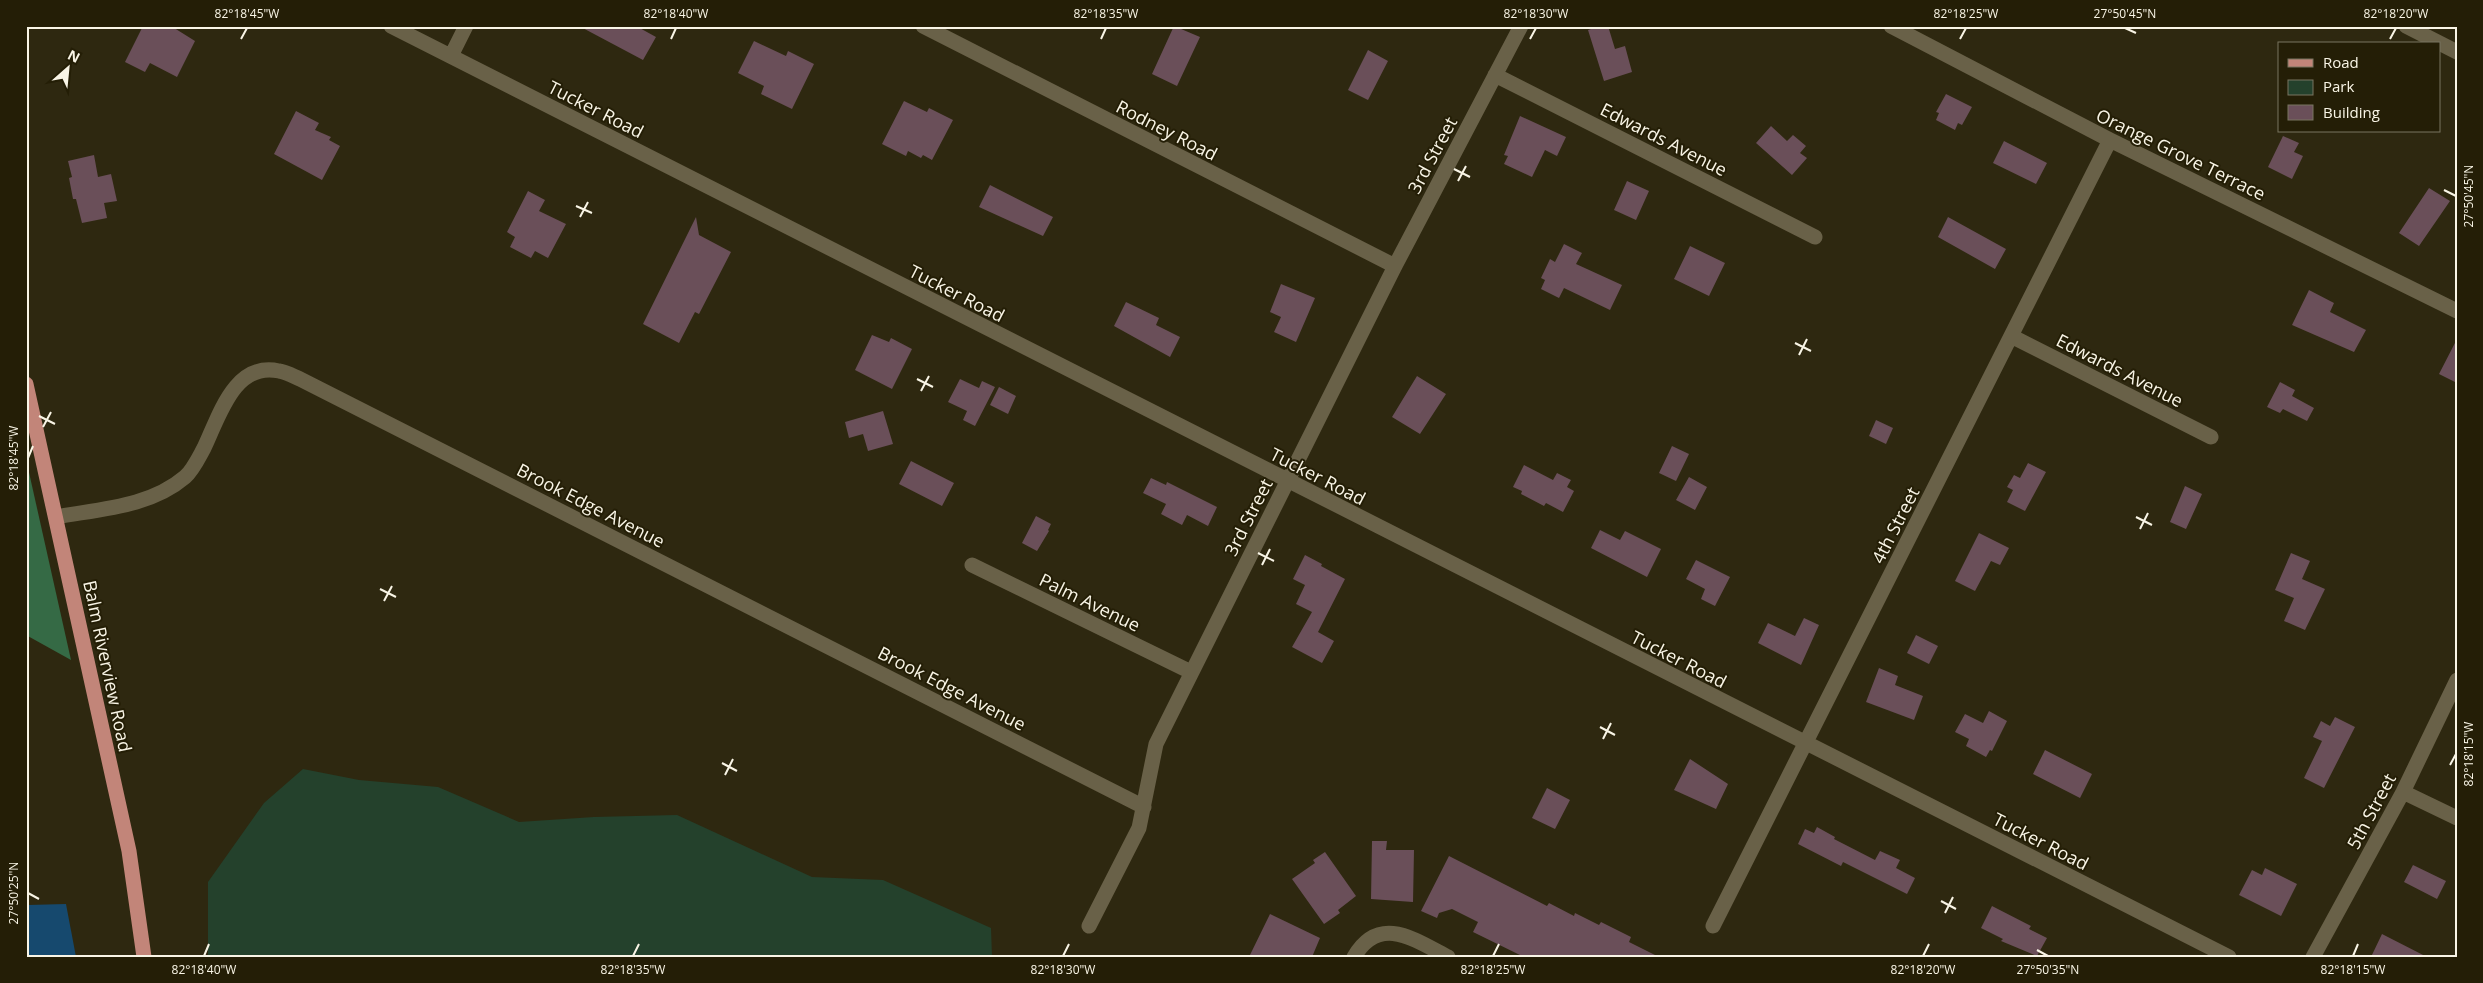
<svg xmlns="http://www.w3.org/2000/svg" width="2483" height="983" font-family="'Open Sans',sans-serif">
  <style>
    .green { fill: #24412c }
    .forest { fill: #356a45 }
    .water { fill: #16496e }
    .building { fill: #6a4f59 }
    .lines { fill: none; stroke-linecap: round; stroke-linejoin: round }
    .minor { stroke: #696148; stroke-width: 15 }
    .major { stroke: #c28579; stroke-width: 15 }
    .ticks { fill: none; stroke: #f9f5e6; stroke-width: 2 }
    .labels { text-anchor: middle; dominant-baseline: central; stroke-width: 4; stroke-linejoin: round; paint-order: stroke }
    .street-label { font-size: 18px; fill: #f9f5e6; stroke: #241e06 }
    .neatline { fill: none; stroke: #f9f5e6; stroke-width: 2 }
    .ticks-label { font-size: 12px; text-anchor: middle; fill: #f9f5e6 }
  </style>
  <rect width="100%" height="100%" fill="#2e2810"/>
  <path class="green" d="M 303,769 L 359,780 L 438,787 L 519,822 L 594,817 L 677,815 L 812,877 L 883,880 L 991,928 L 992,957 L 208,957 L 208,882 L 264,803 Z"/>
  <path class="forest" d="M 26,459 L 71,660 L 26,635 Z"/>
  <path class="water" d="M 66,904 L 76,957 L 26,957 L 28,905 Z"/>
  <path class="building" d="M 143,26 L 171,26 L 195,41 L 177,77 L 150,63 L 145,72 L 125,62 Z
    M 579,26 L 636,26 L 656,37 L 643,60 Z
    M 1174,26 L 1200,37 L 1177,86 L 1152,74 Z
    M 1600,26 L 1608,26 L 1615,49 L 1625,46 L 1632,72 L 1604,81 L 1588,30 Z
    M 754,41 L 786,56 L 788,51 L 814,64 L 792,109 L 761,94 L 764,86 L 738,73 Z
    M 1368,50 L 1388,61 L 1368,100 L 1348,90 Z
    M 1946,94 L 1972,107 L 1962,125 L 1958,123 L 1955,130 L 1936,120 L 1939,113 L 1936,112 Z
    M 904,101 L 927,112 L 929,108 L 953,120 L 932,160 L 923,155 L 921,158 L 908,151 L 906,156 L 882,144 Z
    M 296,111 L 319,123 L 315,130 L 331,137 L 329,140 L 340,146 L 322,180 L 274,154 Z
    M 1520,116 L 1566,137 L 1557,156 L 1545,150 L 1532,177 L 1504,164 L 1508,156 L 1504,155 Z
    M 1771,126 L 1787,141 L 1793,135 L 1806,146 L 1800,153 L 1807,158 L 1792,175 L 1756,143 Z
    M 2283,136 L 2299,143 L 2294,152 L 2303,156 L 2292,179 L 2268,167 Z
    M 2004,141 L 2047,163 L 2036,184 L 1993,163 Z
    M 94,155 L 98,177 L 111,174 L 117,201 L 104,203 L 107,218 L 82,223 L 76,199 L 73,199 L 69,178 L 72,177 L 68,161 Z
    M 1627,181 L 1649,191 L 1636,220 L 1614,210 Z
    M 990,185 L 1053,217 L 1043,236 L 979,207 Z
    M 2429,188 L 2450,201 L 2419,246 L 2399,233 Z
    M 528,191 L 545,200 L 539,211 L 566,224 L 548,258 L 535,251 L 531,258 L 510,247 L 515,237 L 507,232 Z
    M 696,217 L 699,235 L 731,252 L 699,314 L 695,312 L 679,343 L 643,324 Z
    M 1948,217 L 2006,249 L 1995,269 L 1938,237 Z
    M 1564,244 L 1582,253 L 1576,264 L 1622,285 L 1610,310 L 1564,288 L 1559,298 L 1541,289 L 1545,280 L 1541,278 L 1550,259 L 1555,262 Z
    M 1690,246 L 1725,263 L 1709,296 L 1674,279 Z
    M 1281,284 L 1315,298 L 1296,342 L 1274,332 L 1281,317 L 1270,312 Z
    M 2309,290 L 2334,303 L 2330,312 L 2366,330 L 2354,352 L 2292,325 Z
    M 1126,302 L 1159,318 L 1156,325 L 1180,337 L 1170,357 L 1114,326 Z
    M 872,335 L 889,342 L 891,338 L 912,349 L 892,389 L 855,370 Z
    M 2457,339 L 2457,383 L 2439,374 Z
    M 1417,376 L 1446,394 L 1420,434 L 1392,417 Z
    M 960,379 L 979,388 L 982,381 L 995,387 L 975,426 L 963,420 L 967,411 L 948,402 Z
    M 2280,382 L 2295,390 L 2292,396 L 2314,408 L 2307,421 L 2283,409 L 2280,413 L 2267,407 Z
    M 999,387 L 1016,396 L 1008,414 L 990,405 Z
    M 883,411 L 893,444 L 868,451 L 863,434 L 849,438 L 845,422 Z
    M 1876,420 L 1893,428 L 1886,444 L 1869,436 Z
    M 1672,446 L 1689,454 L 1676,481 L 1659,473 Z
    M 911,461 L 954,483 L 942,506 L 899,484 Z
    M 2028,463 L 2046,472 L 2025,511 L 2007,502 L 2013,490 L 2007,487 L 2014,475 L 2020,478 Z
    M 1524,465 L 1553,480 L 1557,473 L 1571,480 L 1567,487 L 1574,491 L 1563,512 L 1546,503 L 1544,506 L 1521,494 L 1522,491 L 1513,487 Z
    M 1689,477 L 1707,487 L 1695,510 L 1676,500 Z
    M 1151,478 L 1166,485 L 1167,482 L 1217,507 L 1208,526 L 1187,515 L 1182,525 L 1161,514 L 1166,504 L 1143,493 Z
    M 2185,486 L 2202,494 L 2186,529 L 2170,522 Z
    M 1036,516 L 1051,524 L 1048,530 L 1049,531 L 1037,551 L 1022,543 Z
    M 1600,530 L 1620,540 L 1625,531 L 1661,549 L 1647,577 L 1591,548 Z
    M 1979,533 L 2009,548 L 2000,565 L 1991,561 L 1975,591 L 1955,581 Z
    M 2291,553 L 2310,561 L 2302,579 L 2325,589 L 2305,630 L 2284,621 L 2294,598 L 2275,590 Z
    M 1305,555 L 1322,564 L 1321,566 L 1345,579 L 1318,632 L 1334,641 L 1322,663 L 1292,647 L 1312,612 L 1296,604 L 1305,585 L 1293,579 Z
    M 1696,560 L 1730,577 L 1715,606 L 1701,599 L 1705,589 L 1686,579 Z
    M 1804,618 L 1819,625 L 1801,665 L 1758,643 L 1768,623 L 1795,636 Z
    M 1916,635 L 1938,646 L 1929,664 L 1907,653 Z
    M 1879,668 L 1898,676 L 1895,685 L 1923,696 L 1914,720 L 1866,702 Z
    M 1989,711 L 2007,721 L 1992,751 L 1990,750 L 1986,757 L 1966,746 L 1969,739 L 1955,732 L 1965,714 L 1983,723 Z
    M 2335,717 L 2355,727 L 2324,788 L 2304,778 L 2322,741 L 2313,737 L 2321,721 L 2330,726 Z
    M 2045,750 L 2092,774 L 2080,798 L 2033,774 Z
    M 1690,759 L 1728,784 L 1716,809 L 1674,790 Z
    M 1547,788 L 1570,800 L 1555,829 L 1532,818 Z
    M 1817,827 L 1835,837 L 1834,839 L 1875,860 L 1880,851 L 1900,860 L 1896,868 L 1915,878 L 1907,894 L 1843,862 L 1841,866 L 1798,844 L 1805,829 L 1814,833 Z
    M 1372,841 L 1387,841 L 1386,850 L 1414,850 L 1413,902 L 1371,899 Z
    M 1325,852 L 1356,896 L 1338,910 L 1340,913 L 1324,924 L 1292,879 L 1315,863 L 1313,860 Z
    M 1449,856 L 1547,906 L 1549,903 L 1574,916 L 1575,913 L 1599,925 L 1601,922 L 1631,937 L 1629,942 L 1659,957 L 1524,957 L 1473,932 L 1478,922 L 1452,909 L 1439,913 L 1437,918 L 1421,911 Z
    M 2413,865 L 2446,881 L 2437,899 L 2404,882 Z
    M 2265,868 L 2297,884 L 2281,916 L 2239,895 L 2252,870 L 2262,875 Z
    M 1992,906 L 2031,926 L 2029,929 L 2047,938 L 2037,956 L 2001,941 L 2003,939 L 1981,928 Z
    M 1270,914 L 1320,938 L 1312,957 L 1249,957 Z
    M 2382,934 L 2427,957 L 2371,957 Z"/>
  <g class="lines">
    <path class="minor" d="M 391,26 L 2229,957
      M 923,26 L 1395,266
      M 1891,26 L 2110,140 L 2457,311
      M 2406,26 L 2457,52
      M 451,56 L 466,26
      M 1495,75 L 1815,237
      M 2011,336 L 2211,437
      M 56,517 C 100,509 150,507 185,477 C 193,470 199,457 204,448 C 219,417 234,361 279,371 C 286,372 293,376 300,379 L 1144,807
      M 972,565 L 1191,672
      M 2403,792 L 2457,818
      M 1089,926 L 1139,828 L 1156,744 L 1395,266 L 1521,26
      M 1713,926 L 2110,140
      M 1354,957 C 1379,914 1414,939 1448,957
      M 2313,957 L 2403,792 L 2457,680"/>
    <path class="major" d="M 26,384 L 129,851 L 144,957"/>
  </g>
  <path class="ticks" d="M 2125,28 L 2136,33M 241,39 L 247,28M 671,39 L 676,28M 1101,39 L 1106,28M 1530,39 L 1536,28M 1960,39 L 1966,28M 2390,39 L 2396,28M 1454,169 L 1470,177M 1458,181 L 1466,166M 2444,190 L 2456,196M 576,206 L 592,213M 580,217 L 588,202M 1795,343 L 1811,351M 1799,355 L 1807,339M 917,379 L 933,387M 921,391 L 929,376M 39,416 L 55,424M 43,427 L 51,412M 28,458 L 33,446M 2136,517 L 2152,525M 2140,529 L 2148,513M 1258,553 L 1274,561M 1262,565 L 1270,549M 380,589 L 396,597M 384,601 L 392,586M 1600,727 L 1615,735M 1603,739 L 1611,723M 722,763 L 737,771M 2450,765 L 2456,754M 725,775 L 733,759M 28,893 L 39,899M 1941,901 L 1956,909M 1945,913 L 1953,897M 2037,950 L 2048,956M 204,956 L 209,944M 633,956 L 639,944M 1063,956 L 1069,944M 1493,956 L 1499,944M 1923,956 L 1929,944M 2353,956 L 2358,944"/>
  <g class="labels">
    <g class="street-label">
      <text transform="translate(596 109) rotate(27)">Tucker Road</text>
      <text transform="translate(1167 130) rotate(27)">Rodney Road</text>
      <text transform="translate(1664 139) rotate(27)">Edwards Avenue</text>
      <text transform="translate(2181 154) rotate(26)">Orange Grove Terrace</text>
      <text transform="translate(1432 155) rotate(-62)">3rd Street</text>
      <text transform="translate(957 293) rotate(27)">Tucker Road</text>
      <text transform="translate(2120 370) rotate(27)">Edwards Avenue</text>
      <text transform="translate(1318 476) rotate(27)">Tucker Road</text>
      <text transform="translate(591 505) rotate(27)">Brook Edge Avenue</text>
      <text transform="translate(1248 517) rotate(-63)">3rd Street</text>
      <text transform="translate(1895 525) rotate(-63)">4th Street</text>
      <text transform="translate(1090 602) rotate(26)">Palm Avenue</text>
      <text transform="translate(1679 659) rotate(27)">Tucker Road</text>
      <text transform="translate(108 666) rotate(78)">Balm Riverview Road</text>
      <text transform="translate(952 688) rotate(27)">Brook Edge Avenue</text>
      <text transform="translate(2371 811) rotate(-62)">5th Street</text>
      <text transform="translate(2041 841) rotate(27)">Tucker Road</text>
    </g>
  </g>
  <rect width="2483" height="983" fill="none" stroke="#241e06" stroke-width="55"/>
  <rect x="2278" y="42" width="162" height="90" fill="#241e06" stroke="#797460"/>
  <rect x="2288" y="59" width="25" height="8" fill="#c28579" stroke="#797460"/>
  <text x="2323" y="68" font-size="15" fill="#f9f5e6">Road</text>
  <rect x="2288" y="80" width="25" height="15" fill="#24412c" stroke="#797460"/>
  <text x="2323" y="92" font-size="15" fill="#f9f5e6">Park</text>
  <rect x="2288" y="105" width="25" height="15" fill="#6a4f59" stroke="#797460"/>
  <text x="2323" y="118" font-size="15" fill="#f9f5e6">Building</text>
  <g transform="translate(68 68) rotate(27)" stroke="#241e06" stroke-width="4" paint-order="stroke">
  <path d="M0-4L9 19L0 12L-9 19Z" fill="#f9f5e6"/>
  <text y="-8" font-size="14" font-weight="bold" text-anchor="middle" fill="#f9f5e6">N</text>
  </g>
  <rect x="28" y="28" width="2428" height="928" class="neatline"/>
  <g class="ticks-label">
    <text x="247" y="18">82°18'45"W</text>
    <text x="676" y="18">82°18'40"W</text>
    <text x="1106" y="18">82°18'35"W</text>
    <text x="1536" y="18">82°18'30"W</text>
    <text x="1966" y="18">82°18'25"W</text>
    <text x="2125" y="18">27°50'45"N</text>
    <text x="2396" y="18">82°18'20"W</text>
    <text transform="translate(2469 196) rotate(-90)" y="4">27°50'45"N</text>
    <text transform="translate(14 458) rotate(-90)" y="4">82°18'45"W</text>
    <text transform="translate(2469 754) rotate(-90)" y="4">82°18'15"W</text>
    <text transform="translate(14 893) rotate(-90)" y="4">27°50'25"N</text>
    <text x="204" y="974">82°18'40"W</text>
    <text x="633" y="974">82°18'35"W</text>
    <text x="1063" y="974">82°18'30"W</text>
    <text x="1493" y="974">82°18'25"W</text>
    <text x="1923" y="974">82°18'20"W</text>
    <text x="2048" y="974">27°50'35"N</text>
    <text x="2353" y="974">82°18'15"W</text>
  </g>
</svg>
